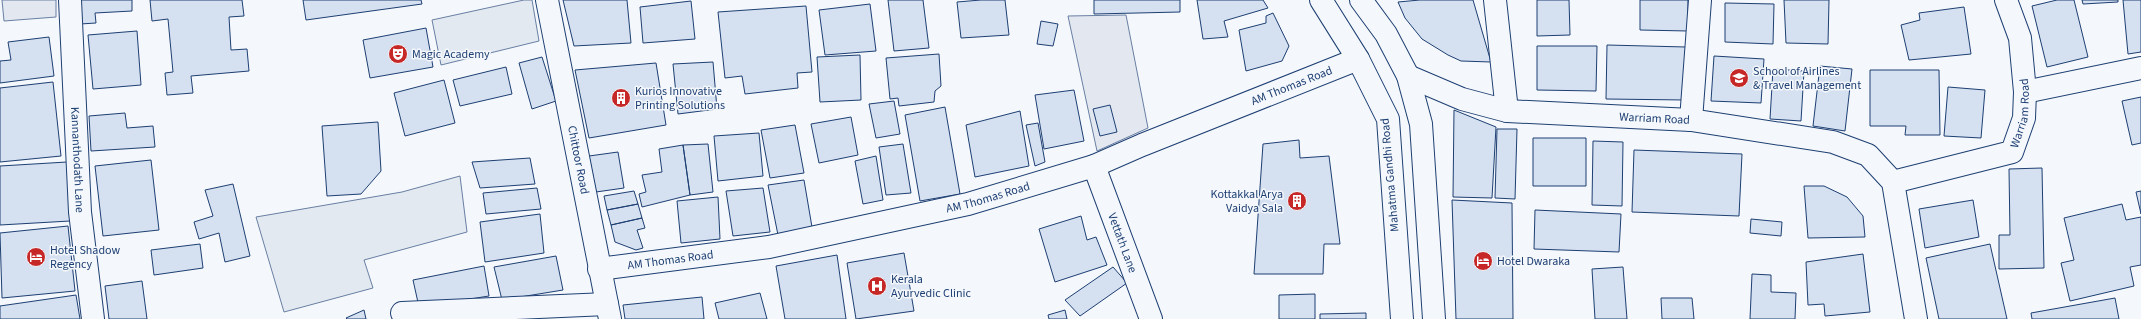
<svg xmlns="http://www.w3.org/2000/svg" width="2141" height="319" font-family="'Source Sans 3',sans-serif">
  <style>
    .green { fill: #e3e9f0; stroke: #687fa3 }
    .parking { fill: #e3e8f0; stroke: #687fa3 }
    .building { fill: #d5e0f0; stroke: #1d3f73 }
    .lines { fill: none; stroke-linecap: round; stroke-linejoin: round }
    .street-casing { stroke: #1d3f73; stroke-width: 24 }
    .secondary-casing { stroke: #1d3f73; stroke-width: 24 }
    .primary-casing { stroke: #1d3f73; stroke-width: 24 }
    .street { stroke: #f4f7fb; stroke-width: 22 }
    .secondary { stroke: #f4f7fb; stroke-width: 22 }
    .primary { stroke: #f4f7fb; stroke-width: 22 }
    .labels { text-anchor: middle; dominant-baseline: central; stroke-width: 3; stroke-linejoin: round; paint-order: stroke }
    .poi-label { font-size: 12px; fill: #1d3f73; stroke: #f4f7fb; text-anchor: start }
    .street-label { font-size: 12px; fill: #1d3f73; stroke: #f4f7fb }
  </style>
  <rect width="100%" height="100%" fill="#f4f7fb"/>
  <path class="green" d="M 524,0 L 532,0 L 539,41 L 441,65 L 432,20 Z
    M 460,176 L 467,232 L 364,260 L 373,288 L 284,312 L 256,217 L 402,192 Z"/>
  <path class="parking" d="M 2,0 L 56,0 L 56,17 L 4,21 Z
    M 1126,15 L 1148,128 L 1097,151 L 1068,16 Z"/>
  <path class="building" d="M 79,0 L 132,0 L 132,11 L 95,13 L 96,23 L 80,24 Z
    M 150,0 L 242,0 L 244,16 L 229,17 L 231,50 L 247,49 L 249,71 L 191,76 L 193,93 L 167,95 L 165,73 L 173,72 L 168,19 L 152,21 Z
    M 303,0 L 421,0 L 422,4 L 306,20 Z
    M 563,0 L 627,0 L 631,43 L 574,46 Z
    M 888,0 L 923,0 L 929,48 L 894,51 Z
    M 981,0 L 1005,0 L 1009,35 L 961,38 L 957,2 Z
    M 1094,0 L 1180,0 L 1180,12 L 1094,14 Z
    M 1197,0 L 1263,0 L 1268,8 L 1224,21 L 1228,37 L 1203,39 Z
    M 1420,0 L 1473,0 L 1491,62 L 1461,61 L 1448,55 L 1422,39 L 1405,18 L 1398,2 Z
    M 1537,0 L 1569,0 L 1570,35 L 1537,36 Z
    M 1640,0 L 1688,0 L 1688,31 L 1640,30 Z
    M 1784,0 L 1829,0 L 1828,44 L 1786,43 Z
    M 2057,0 L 2074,0 L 2088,57 L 2047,67 L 2032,6 Z
    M 2082,0 L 2118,0 L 2118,2 L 2083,4 Z
    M 2123,0 L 2141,0 L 2141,52 L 2128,54 Z
    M 691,1 L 695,39 L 643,43 L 640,7 Z
    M 1725,3 L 1774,4 L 1773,44 L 1725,42 Z
    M 870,4 L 876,51 L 825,55 L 819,10 Z
    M 806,6 L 812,72 L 797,73 L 798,88 L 745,94 L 742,76 L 725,78 L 718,12 Z
    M 1964,7 L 1971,54 L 1909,60 L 1901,25 L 1920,20 L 1919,13 Z
    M 1273,13 L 1289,46 L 1282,61 L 1246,71 L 1239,30 L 1266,23 L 1266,16 Z
    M 1041,21 L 1058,24 L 1053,46 L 1037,44 Z
    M 426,28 L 433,67 L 370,78 L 363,40 Z
    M 137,31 L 141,85 L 93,89 L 88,35 Z
    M 49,37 L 54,76 L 0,83 L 0,61 L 11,60 L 8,42 Z
    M 1607,45 L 1686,47 L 1685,100 L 1606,99 Z
    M 1537,46 L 1597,46 L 1596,91 L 1537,90 Z
    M 939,54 L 941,86 L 935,91 L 934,102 L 899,106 L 898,98 L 890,99 L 886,58 Z
    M 860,55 L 861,100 L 820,102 L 817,57 Z
    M 1714,56 L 1764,59 L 1761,103 L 1711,101 Z
    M 542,57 L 556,101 L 532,109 L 519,63 Z
    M 713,62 L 717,109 L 678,114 L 673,64 Z
    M 656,63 L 666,125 L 589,138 L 575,70 Z
    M 1820,66 L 1852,69 L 1845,131 L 1813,126 Z
    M 506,67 L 512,94 L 460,106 L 453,80 Z
    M 1773,69 L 1804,71 L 1801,121 L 1770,119 Z
    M 1870,70 L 1939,70 L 1940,135 L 1905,135 L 1906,126 L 1870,126 Z
    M 444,80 L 455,123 L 405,136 L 394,93 Z
    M 53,82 L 61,156 L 0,162 L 0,88 Z
    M 1948,87 L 1985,90 L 1981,138 L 1944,136 Z
    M 1074,90 L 1084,141 L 1044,149 L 1035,95 Z
    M 2141,97 L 2141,143 L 2132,145 L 2122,101 Z
    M 894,101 L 900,134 L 876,138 L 869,104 Z
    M 1110,105 L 1117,132 L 1100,136 L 1093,109 Z
    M 945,107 L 960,194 L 920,201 L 905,115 Z
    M 1454,110 L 1496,127 L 1492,198 L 1453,197 Z
    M 1020,111 L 1029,166 L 975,177 L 966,125 Z
    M 125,113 L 127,128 L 153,126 L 155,147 L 91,151 L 89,116 Z
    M 851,117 L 858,155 L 819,163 L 811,124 Z
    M 378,122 L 381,171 L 361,194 L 327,196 L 322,126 Z
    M 1038,123 L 1045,162 L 1035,166 L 1026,125 Z
    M 795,125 L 804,173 L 770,178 L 761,130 Z
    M 1497,129 L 1517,129 L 1515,199 L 1495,198 Z
    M 759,133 L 763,176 L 718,181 L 714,136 Z
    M 1533,138 L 1586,138 L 1586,186 L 1533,186 Z
    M 1299,140 L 1300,158 L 1329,156 L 1340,244 L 1324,244 L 1323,274 L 1254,274 L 1263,144 Z
    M 1593,141 L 1623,142 L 1622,206 L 1592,205 Z
    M 708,144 L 713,192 L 690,195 L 683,145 Z
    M 903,144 L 911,193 L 886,195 L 879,147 Z
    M 683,145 L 690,195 L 642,207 L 639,194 L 646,192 L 642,175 L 662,172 L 659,149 Z
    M 1634,150 L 1742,154 L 1739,216 L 1632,212 Z
    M 618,152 L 624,188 L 596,192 L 589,156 Z
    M 876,156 L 883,200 L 863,204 L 855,161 Z
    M 530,158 L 535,184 L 480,188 L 472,162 Z
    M 151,160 L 159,230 L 103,236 L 95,166 Z
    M 67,162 L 70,221 L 0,225 L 0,166 Z
    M 2042,168 L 2044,268 L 1999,269 L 1999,235 L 2010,235 L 2009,169 Z
    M 804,180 L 813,233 L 779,240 L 768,185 Z
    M 233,184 L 250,256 L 225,262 L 219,233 L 199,239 L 194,222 L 213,216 L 205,190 Z
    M 1804,186 L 1824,186 L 1847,197 L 1863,216 L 1865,237 L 1808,238 Z
    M 537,188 L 541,209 L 486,214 L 483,193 Z
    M 763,188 L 770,232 L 733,236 L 726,191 Z
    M 634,191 L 638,204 L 607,210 L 604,196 Z
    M 2141,191 L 2141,214 L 2136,192 Z
    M 718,197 L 720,239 L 681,243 L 677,201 Z
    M 1452,200 L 1512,203 L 1513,319 L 1456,319 Z
    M 1973,200 L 1979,237 L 1925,248 L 1919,209 Z
    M 638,204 L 642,218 L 611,225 L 607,210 Z
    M 2122,204 L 2126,220 L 2141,217 L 2141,265 L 2130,267 L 2134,286 L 2070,301 L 2061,263 L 2074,260 L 2064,218 Z
    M 1535,210 L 1621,214 L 1619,252 L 1534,249 Z
    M 540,214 L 544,253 L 485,262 L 480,222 Z
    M 1081,216 L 1087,240 L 1096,237 L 1107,265 L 1055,282 L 1039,229 Z
    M 642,218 L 645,228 L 637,230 L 643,248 L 636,250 L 615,242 L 611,225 Z
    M 1751,219 L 1782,222 L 1781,236 L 1750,233 Z
    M 68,226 L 75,291 L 2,298 L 0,233 Z
    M 200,244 L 203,268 L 154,275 L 151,250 Z
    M 1990,244 L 2007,319 L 1939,319 L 1926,258 Z
    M 904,253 L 914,311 L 856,319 L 847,263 Z
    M 1863,254 L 1870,312 L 1825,316 L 1824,304 L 1808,305 L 1806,262 Z
    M 837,255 L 846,319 L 785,319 L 776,266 Z
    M 556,256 L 563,290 L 502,300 L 494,267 Z
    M 484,266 L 489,296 L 419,307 L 413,280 Z
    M 1113,267 L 1127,283 L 1080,316 L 1065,300 Z
    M 1623,267 L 1627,319 L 1595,319 L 1592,269 Z
    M 1752,274 L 1771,275 L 1771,292 L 1796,293 L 1795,319 L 1750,319 Z
    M 142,281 L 147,319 L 109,319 L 105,286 Z
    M 760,293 L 767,319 L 719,319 L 715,303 Z
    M 1315,294 L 1315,319 L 1279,319 L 1279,295 Z
    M 76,295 L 80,319 L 0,319 L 0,306 Z
    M 702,297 L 704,319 L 625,319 L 623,305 Z
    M 1661,298 L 1692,298 L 1694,319 L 1662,319 Z
    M 2115,298 L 2119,319 L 2032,319 L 2031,313 Z
    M 364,310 L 366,319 L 347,319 L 346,318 Z
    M 1065,310 L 1067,319 L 1049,319 L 1048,315 Z
    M 1366,313 L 1366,319 L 1320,319 L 1320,314 Z"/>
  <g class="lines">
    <g class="street-casing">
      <g id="street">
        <path id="s1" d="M 70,0 L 80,212 L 93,319"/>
        <path d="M 1495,0 L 1507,111"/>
        <path id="s2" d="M 1408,76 L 1462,99 L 1507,111 L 1691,120 L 1833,142 L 1868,155 L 1893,182 L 1916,319"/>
        <path d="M 2025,92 L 2141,68"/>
        <path d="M 1691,120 L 1700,0"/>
        <path id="s3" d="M 1094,166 L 1151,319"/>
        <path id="s4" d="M 1893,182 L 2012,152 L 2024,118 L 2025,92 L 2020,38 L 2006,0"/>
        <path id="s5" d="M 599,269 L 769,247 L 968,204 L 1094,166 L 1142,145 L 1358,59"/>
        <path d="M 402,313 L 607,304"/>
      </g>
    </g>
    <g class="secondary-casing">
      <g id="secondary">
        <path id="s6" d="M 547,0 L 610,319"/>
      </g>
    </g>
    <g class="primary-casing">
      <path id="primary" d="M 1321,0 L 1358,59 L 1388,119 L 1402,319
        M 1361,0 L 1386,34 L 1408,76 L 1421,124 L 1434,319"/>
    </g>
    <use href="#street" class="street"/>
    <use href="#secondary" class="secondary"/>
    <use href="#primary" class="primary"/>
  </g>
  <defs>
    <g id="theatre-disc" transform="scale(1)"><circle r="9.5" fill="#c62828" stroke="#f4f7fb"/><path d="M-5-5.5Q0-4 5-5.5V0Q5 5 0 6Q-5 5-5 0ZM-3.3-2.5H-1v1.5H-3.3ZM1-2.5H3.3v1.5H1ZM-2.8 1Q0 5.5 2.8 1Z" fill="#fff"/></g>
    <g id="school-disc" transform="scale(1)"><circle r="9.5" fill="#c62828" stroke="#f4f7fb"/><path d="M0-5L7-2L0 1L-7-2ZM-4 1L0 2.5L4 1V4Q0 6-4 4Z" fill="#fff"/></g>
    <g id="building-disc" transform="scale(1)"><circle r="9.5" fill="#c62828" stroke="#f4f7fb"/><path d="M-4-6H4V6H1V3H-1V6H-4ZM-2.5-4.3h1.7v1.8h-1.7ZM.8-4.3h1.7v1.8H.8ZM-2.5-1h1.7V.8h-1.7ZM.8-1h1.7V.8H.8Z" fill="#fff"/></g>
    <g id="hotel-disc" transform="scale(1)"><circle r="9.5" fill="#c62828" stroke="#f4f7fb"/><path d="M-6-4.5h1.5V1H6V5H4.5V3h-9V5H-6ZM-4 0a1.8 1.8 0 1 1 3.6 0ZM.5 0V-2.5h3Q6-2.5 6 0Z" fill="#fff"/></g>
    <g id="hospital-disc" transform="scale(1)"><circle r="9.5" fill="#c62828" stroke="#f4f7fb"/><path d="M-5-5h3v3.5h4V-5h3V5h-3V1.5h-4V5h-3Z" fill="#fff"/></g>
  </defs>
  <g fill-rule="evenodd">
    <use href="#theatre-disc" x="398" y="54"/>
    <use href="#school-disc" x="1739" y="78"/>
    <use href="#building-disc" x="621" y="98"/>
    <use href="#building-disc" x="1297" y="201"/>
    <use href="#hotel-disc" x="36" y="257"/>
    <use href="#hotel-disc" x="1483" y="261"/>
    <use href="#hospital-disc" x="877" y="286"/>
  </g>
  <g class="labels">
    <g class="poi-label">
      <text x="412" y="54">Magic Academy</text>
      <text x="1753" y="71">School of Airlines<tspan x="1753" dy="14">&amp; Travel Management</tspan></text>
      <text x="635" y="91">Kurios Innovative<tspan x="635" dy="14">Printing Solutions</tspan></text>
      <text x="1283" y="194" text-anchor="end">Kottakkal Arya<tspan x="1283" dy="14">Vaidya Sala</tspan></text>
      <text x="50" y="250">Hotel Shadow<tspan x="50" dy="14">Regency</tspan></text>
      <text x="1497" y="261">Hotel Dwaraka</text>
      <text x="891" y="279">Kerala<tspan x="891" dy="14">Ayurvedic Clinic</tspan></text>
    </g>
    <g class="street-label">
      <text stroke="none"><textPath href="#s5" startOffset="720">AM Thomas Road</textPath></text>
      <text stroke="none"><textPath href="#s4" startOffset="163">Warriam Road</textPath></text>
      <text stroke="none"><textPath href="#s2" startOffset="253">Warriam Road</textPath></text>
      <text stroke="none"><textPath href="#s6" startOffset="163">Chittoor Road</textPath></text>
      <text stroke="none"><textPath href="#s1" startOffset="160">Kannanthodath Lane</textPath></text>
      <text transform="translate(1390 175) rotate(-95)">Mahatma Gandhi Road</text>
      <text stroke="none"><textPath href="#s5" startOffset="396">AM Thomas Road</textPath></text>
      <text stroke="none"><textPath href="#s3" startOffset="82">Vettath Lane</textPath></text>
      <text stroke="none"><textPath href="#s5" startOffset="72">AM Thomas Road</textPath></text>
    </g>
  </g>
</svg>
